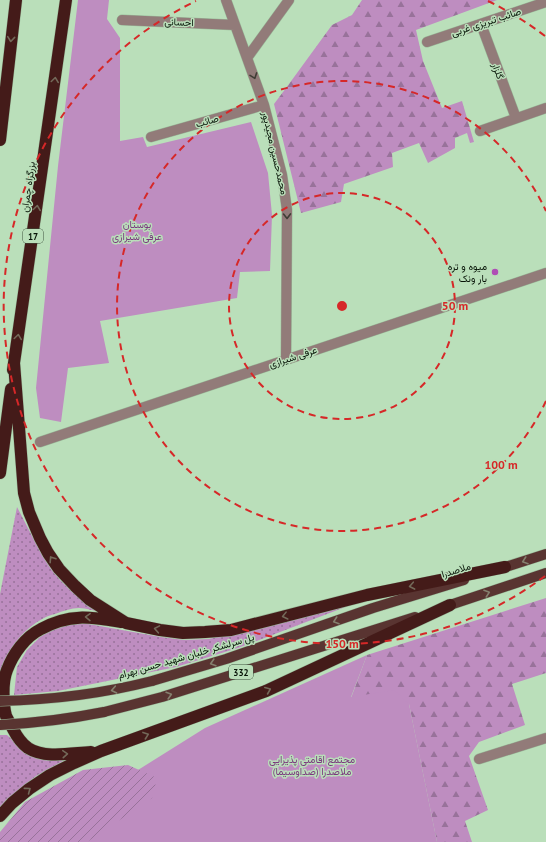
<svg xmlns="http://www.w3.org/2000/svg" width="546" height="842" font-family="'PT Sans',Vazirmatn,sans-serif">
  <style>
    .grass { fill: url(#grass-dots) }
    .forest { fill: url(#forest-firs) }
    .park { fill: #be8dc0 }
    .garden { fill: url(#garden-furrows) }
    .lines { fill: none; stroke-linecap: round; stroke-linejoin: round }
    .minor-casing { stroke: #9aba9a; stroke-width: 11 }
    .major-casing { stroke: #9aba9a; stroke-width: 11 }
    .highway-casing { stroke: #9aba9a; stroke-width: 13 }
    .minor { stroke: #927b79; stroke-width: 10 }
    .major { stroke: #593431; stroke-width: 10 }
    .highway { stroke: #441b19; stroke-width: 12 }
    .major-bridge-casing { stroke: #9aba9a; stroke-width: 11; stroke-linecap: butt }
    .major-bridge { stroke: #593431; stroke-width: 10 }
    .oneway { stroke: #736959 }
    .oneway2 { stroke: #3f3d35 }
    .oneway3 { stroke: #85816f }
    .ring { fill: none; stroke: #d62828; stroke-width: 2; stroke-dasharray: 7 5 }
    .poi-dot { fill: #af4eb5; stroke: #badfba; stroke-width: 1.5 }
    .labels { text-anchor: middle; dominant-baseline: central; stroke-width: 3; stroke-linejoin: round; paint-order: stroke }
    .shield { fill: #badfba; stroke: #3d513d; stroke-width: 1 }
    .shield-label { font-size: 9px; font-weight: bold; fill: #071407 }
    .street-label { font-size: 10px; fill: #071407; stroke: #badfba }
    .park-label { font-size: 10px; fill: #7a387e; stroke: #badfba }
    .poi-label { font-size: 10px; fill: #071407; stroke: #badfba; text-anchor: end }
    .centre { fill: #d62828; stroke: #badfba; stroke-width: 2 }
    .ring-label { font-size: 12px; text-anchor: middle; font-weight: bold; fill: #d62828; stroke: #badfba; stroke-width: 3; stroke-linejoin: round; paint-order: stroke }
  </style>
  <defs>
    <pattern id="grass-dots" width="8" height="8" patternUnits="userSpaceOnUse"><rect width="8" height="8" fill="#be8dc0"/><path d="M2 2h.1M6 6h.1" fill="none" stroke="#98729a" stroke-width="1.8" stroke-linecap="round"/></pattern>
    <pattern id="forest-firs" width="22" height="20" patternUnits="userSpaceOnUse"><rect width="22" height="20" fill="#be8dc0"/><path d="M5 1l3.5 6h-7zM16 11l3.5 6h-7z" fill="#98729a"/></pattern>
    <pattern id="garden-furrows" width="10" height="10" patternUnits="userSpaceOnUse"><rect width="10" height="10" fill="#be8dc0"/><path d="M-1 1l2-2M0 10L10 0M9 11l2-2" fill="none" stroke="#98729a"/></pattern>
  </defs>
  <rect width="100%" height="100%" fill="#badfba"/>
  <path class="grass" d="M 17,507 L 42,555 L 51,569 L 60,580 L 79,598 L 101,612 C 94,611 86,608 79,608 C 71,608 63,611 55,614 C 51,615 47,616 44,618 C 23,629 7,650 0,673 L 0,594 Z
    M 361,601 L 238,648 L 176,667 L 58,691 L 14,695 L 17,667 L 27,650 L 40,637 L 52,630 L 67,625 L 83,623 L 161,637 L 184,640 L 209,639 Z
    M 0,735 L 7,735 L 20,747 L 65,760 L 36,776 L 18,791 L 0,809 Z"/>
  <path class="forest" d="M 362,0 L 497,0 L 416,30 L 423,61 L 442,108 L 462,101 L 474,142 L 470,143 L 467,133 L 455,138 L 455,148 L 428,163 L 419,143 L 392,153 L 393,167 L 344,184 L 341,202 L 301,213 L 274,104 L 289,84 L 332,25 L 352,15 Z
    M 546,598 L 546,673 L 512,684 L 525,725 L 479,742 L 469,756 L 488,810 L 465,821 L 472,842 L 437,842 L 409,704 L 351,698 L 367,655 Z"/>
  <path class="park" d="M 78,0 L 109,0 L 107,19 L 120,38 L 120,141 L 143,137 L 147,147 L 251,122 L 268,173 L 272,215 L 270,271 L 240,272 L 237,298 L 100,321 L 109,363 L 68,368 L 61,422 L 40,418 L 36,388 L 58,166 Z
    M 367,655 L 351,697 L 394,690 L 409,704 L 437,842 L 31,842 L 130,775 L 205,728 Z"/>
  <path class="garden" d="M 128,765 L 157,778 L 152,798 L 87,842 L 0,842 L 0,832 L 25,802 L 83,770 Z"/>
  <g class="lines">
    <g class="minor-casing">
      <path id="minor" d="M 226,0 L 264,105 L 282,175 L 287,210 L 286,360
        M 122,20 L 235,25
        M 481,24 L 516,118
        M 427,42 L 546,2
        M 247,58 L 289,0
        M 480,131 L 546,108
        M 151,137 L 264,105
        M 40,442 L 546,273
        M 479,759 L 546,738"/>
    </g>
    <g class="major-casing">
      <path id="major" d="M 499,569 L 546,554
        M 444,607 L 546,573
        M 152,681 L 226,659 L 373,608 L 464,580
        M 104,712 L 162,697 L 415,617"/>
    </g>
    <g class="highway-casing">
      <path id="highway" d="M 0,140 L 16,0
        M 14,363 L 24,493 L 29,512 L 40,538 L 48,553 L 59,569 L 75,586 L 90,600 L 126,623 L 160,630 L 183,633 L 205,632 L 231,630 L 367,595 L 505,567
        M 13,370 L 66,0
        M 0,473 L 11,389
        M 91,752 C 72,753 45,759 28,748 C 21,743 17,737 13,729 C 11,725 8,720 6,716 C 3,704 2,682 7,670 C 13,654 25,637 41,629 C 70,613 91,617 121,622
        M 0,816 L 12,803 L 29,789 L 50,775 L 74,763 L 101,751 L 266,691 L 450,605"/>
    </g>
    <use href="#minor" class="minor"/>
    <use href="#major" class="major"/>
    <use href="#highway" class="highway"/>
    <g class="major-bridge-casing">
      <path id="major-bridge" d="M 0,701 C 52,700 101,694 152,681
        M 0,725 C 35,723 69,719 104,712"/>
    </g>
    <use href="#major-bridge" class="major-bridge"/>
  </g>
  <defs><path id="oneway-chevron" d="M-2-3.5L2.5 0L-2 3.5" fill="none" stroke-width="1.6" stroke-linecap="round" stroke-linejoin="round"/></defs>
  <g class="oneway">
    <use href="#oneway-chevron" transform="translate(11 39) rotate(96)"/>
    <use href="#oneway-chevron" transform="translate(55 80) rotate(-82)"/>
    <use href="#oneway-chevron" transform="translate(37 208) rotate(-82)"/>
    <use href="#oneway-chevron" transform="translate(18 337) rotate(-82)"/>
    <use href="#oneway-chevron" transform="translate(52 559) rotate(-123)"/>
    <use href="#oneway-chevron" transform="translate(412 586) rotate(169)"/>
    <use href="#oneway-chevron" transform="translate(285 616) rotate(166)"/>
    <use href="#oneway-chevron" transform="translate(88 617) rotate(-179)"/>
    <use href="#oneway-chevron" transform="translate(157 629) rotate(-170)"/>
    <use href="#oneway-chevron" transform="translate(268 690) rotate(-23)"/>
    <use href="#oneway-chevron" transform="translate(146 735) rotate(-20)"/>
    <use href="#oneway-chevron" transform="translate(65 754) rotate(-4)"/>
    <use href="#oneway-chevron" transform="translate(28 790) rotate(-37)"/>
  </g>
  <g class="oneway2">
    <use href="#oneway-chevron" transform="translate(254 76) rotate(70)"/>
    <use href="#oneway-chevron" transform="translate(287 216) rotate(89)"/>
  </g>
  <g class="oneway3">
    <use href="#oneway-chevron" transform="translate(525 561) rotate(161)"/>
    <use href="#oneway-chevron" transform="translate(487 593) rotate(-19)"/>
    <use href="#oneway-chevron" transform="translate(336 621) rotate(161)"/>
    <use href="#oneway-chevron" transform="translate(213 663) rotate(163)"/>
    <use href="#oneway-chevron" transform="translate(114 690) rotate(169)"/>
    <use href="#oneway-chevron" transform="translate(169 695) rotate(-17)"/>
  </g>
  <g class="ring">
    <circle cx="342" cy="306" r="113"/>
    <path d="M546 401A225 225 0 1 1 546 211"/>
    <path d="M545 576A338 338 0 1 1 196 1M488 1A338 338 0 0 1 545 36"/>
  </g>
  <circle class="poi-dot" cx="495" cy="272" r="4"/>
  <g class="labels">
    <g class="shield">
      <rect x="23" y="229" width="20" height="14" rx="3"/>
      <rect x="229" y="665" width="24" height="14" rx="3"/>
    </g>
    <g class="shield-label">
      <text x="33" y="236">17</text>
      <text x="241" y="672">332</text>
    </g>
    <g class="street-label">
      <text transform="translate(179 22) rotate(2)">احسانی</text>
      <text transform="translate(486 22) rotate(-18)">صائب تبریزی غربی</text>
      <text transform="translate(498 71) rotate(70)">گلزار</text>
      <text transform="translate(207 121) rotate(-16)">صائب</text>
      <text transform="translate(275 153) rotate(77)">محمدحسین مجیدپور</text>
      <text transform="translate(28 187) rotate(-82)">بزرگراه چمران</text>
      <text transform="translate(293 357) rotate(-18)">عرفی شیرازی</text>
      <text transform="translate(456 570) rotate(-17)">ملاصدرا</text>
      <text transform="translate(186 656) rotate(-16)">پل سرلشکر خلبان شهید حسن بهرام</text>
    </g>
    <g class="park-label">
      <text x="137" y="224">بوستان<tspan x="137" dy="12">عرفی شیرازی</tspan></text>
      <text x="312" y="759">مجتمع اقامتی پذیرایی<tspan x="312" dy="12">ملاصدرا (صداوسیما)</tspan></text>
    </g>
    <g class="poi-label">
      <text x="487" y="266">میوه و تره<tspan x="487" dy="12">بار ونک</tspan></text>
    </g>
  </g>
  <circle cx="342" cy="306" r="6" class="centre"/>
  <g class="ring-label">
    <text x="455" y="310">50 m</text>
    <text x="501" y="469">100 m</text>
    <text x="342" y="648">150 m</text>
  </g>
</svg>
